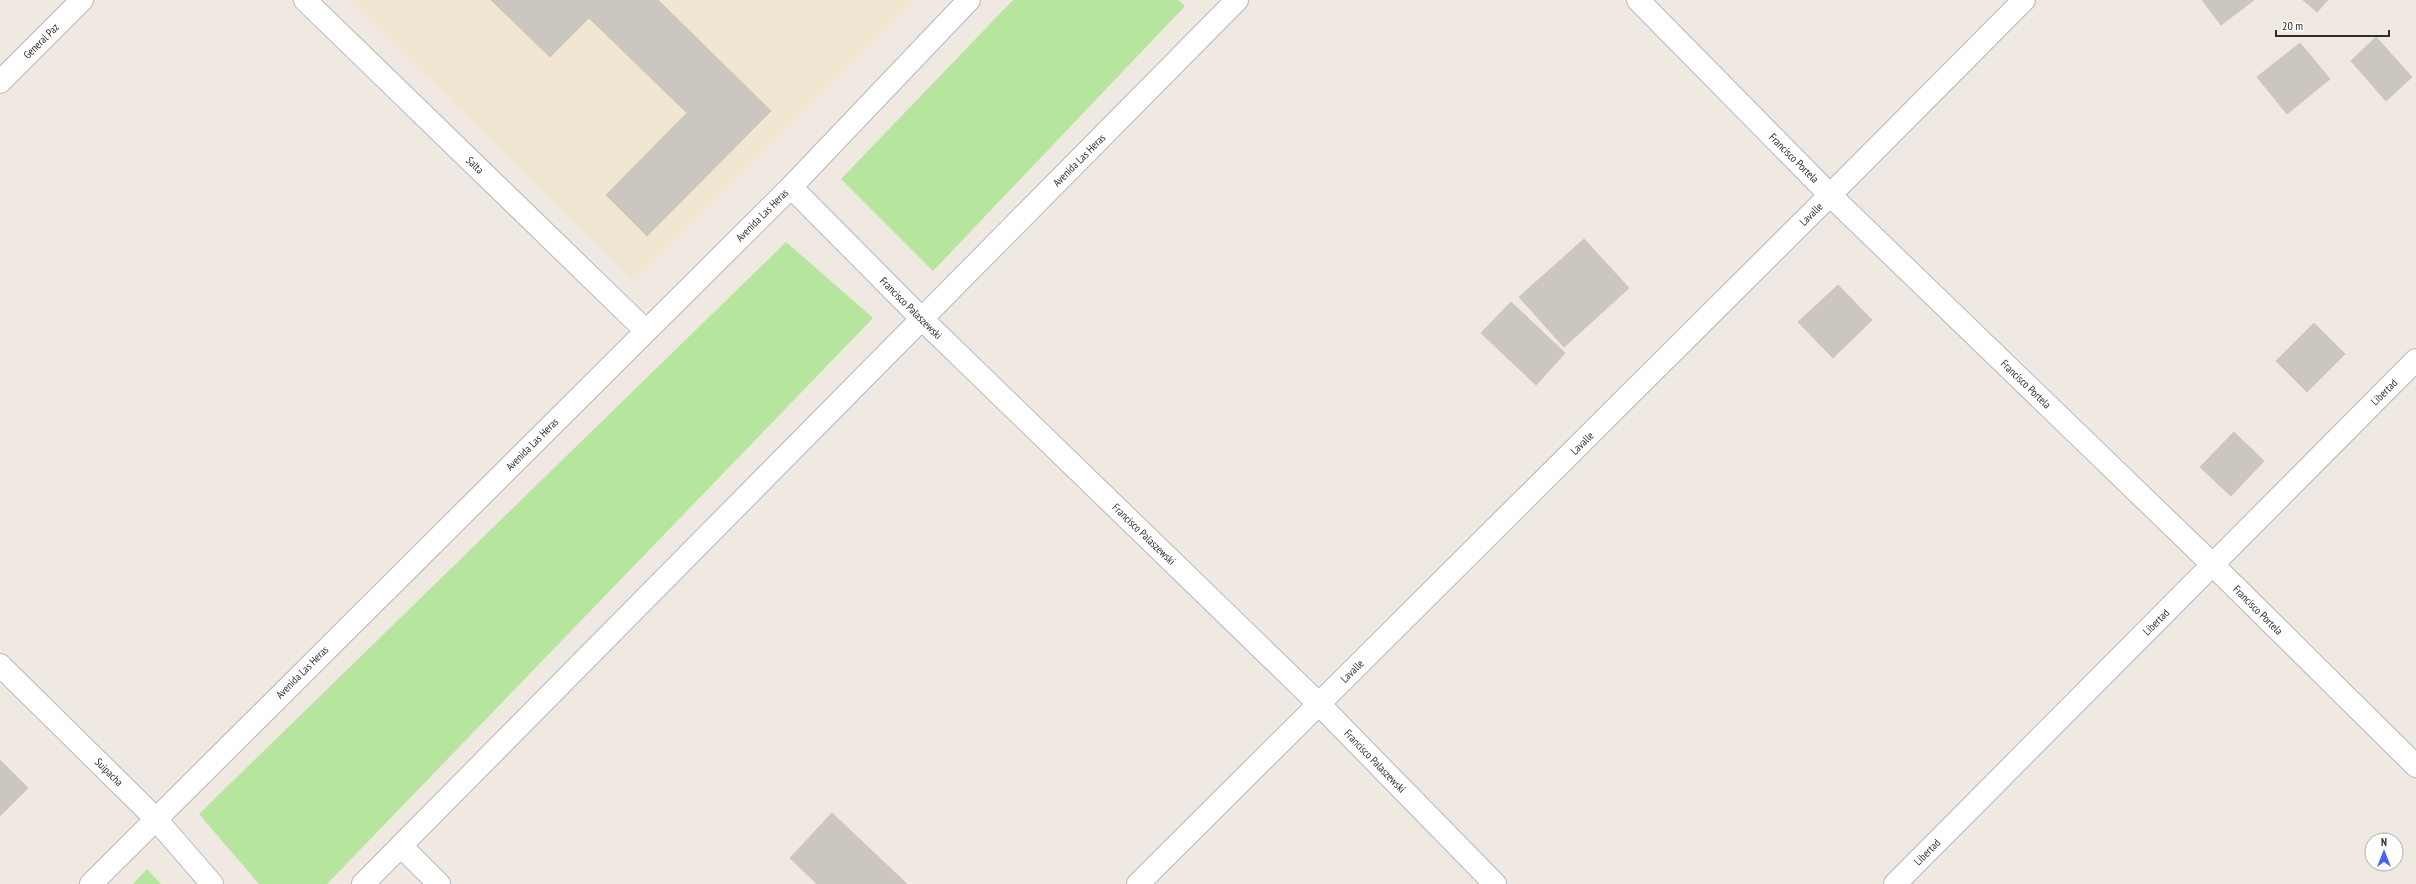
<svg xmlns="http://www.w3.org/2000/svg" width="2416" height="884" font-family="'PT Sans Narrow',sans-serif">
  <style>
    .education { fill: #f0e6d1 }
    .green { fill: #b6e59e }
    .building { fill: #cbc7bf; stroke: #cbc5ba }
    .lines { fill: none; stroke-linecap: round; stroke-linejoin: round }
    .street-casing { stroke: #b4b7c1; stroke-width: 24 }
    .secondary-casing { stroke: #b4b7c1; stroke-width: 24 }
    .street { stroke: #fff; stroke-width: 22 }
    .secondary { stroke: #fff; stroke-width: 22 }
    .labels { text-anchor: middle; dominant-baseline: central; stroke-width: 3; stroke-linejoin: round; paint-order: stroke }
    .street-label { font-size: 11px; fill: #2e2e2e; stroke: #fff }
  </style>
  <rect width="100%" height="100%" fill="#efe9e1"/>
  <path class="education" d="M 349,0 L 917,0 L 635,282 Z"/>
  <path class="green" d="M 1013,0 L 1178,0 L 1185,6 L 933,271 L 841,179 Z
    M 786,242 L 873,318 L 327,884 L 259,884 L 199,814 Z
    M 147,869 L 161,884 L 133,884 Z"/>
  <path class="building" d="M 491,0 L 658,0 L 771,111 L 647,236 L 606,195 L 687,113 L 589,18 L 550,57 Z
    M 2202,0 L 2254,0 L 2221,25 Z
    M 2303,0 L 2328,0 L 2317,12 Z
    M 2376,37 L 2412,77 L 2386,101 L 2351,61 Z
    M 2300,43 L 2330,79 L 2287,114 L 2257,77 Z
    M 1584,239 L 1629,288 L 1564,347 L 1519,297 Z
    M 1838,285 L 1872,320 L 1833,358 L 1798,322 Z
    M 1511,302 L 1565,353 L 1536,385 L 1481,333 Z
    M 2314,323 L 2345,354 L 2307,392 L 2276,361 Z
    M 2234,432 L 2264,461 L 2231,496 L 2200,467 Z
    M 0,760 L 28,788 L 0,816 Z
    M 832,813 L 907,884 L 817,884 L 790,858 Z"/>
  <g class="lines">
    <g class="street-casing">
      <path id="street" d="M 305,0 L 645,330
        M 1638,0 L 1830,195 L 2213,565 L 2416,766
        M 0,82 L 82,0
        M 791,187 L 922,319 L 1319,704 L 1495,884
        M 0,665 L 155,818 L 212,884
        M 401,846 L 439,884
        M 1138,884 L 1830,195 L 2024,0
        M 1895,884 L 2416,360"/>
    </g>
    <g class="secondary-casing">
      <path id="secondary" d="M 91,884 L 791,187 L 969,0
        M 363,884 L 1237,0"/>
    </g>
    <use href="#street" class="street"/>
    <use href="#secondary" class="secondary"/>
  </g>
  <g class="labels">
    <g class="street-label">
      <text transform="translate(41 41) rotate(-45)">General Paz</text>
      <text transform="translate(1794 158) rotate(45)">Francisco Portela</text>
      <text transform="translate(1079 160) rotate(-45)">Avenida Las Heras</text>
      <text transform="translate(475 165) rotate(44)">Salta</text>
      <text transform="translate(1811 214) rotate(-45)">Lavalle</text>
      <text transform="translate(762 215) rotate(-45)">Avenida Las Heras</text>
      <text transform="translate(911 308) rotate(45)">Francisco Palaszewski</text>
      <text transform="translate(2026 384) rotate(44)">Francisco Portela</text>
      <text transform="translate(2384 392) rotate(-45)">Libertad</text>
      <text transform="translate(1582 443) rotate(-45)">Lavalle</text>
      <text transform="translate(532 444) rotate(-45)">Avenida Las Heras</text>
      <text transform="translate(1144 534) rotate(44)">Francisco Palaszewski</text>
      <text transform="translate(2258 610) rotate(45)">Francisco Portela</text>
      <text transform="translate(2156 622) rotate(-45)">Libertad</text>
      <text transform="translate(1352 671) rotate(-45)">Lavalle</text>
      <text transform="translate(302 672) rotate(-45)">Avenida Las Heras</text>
      <text transform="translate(1375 761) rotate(46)">Francisco Palaszewski</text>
      <text transform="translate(109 772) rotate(45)">Suipacha</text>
      <text transform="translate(1927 852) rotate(-45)">Libertad</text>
    </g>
  </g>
  <g transform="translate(2384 852)"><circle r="19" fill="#ffffff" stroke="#ababab"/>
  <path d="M0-3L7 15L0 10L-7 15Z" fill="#4264fb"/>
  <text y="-6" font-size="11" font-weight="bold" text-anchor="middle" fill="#2e2e2e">N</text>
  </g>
  <path d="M2276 30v6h113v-6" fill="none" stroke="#2e2e2e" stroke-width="2"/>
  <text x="2282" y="30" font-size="12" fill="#2e2e2e" stroke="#ffffff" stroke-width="3" paint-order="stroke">20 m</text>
</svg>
